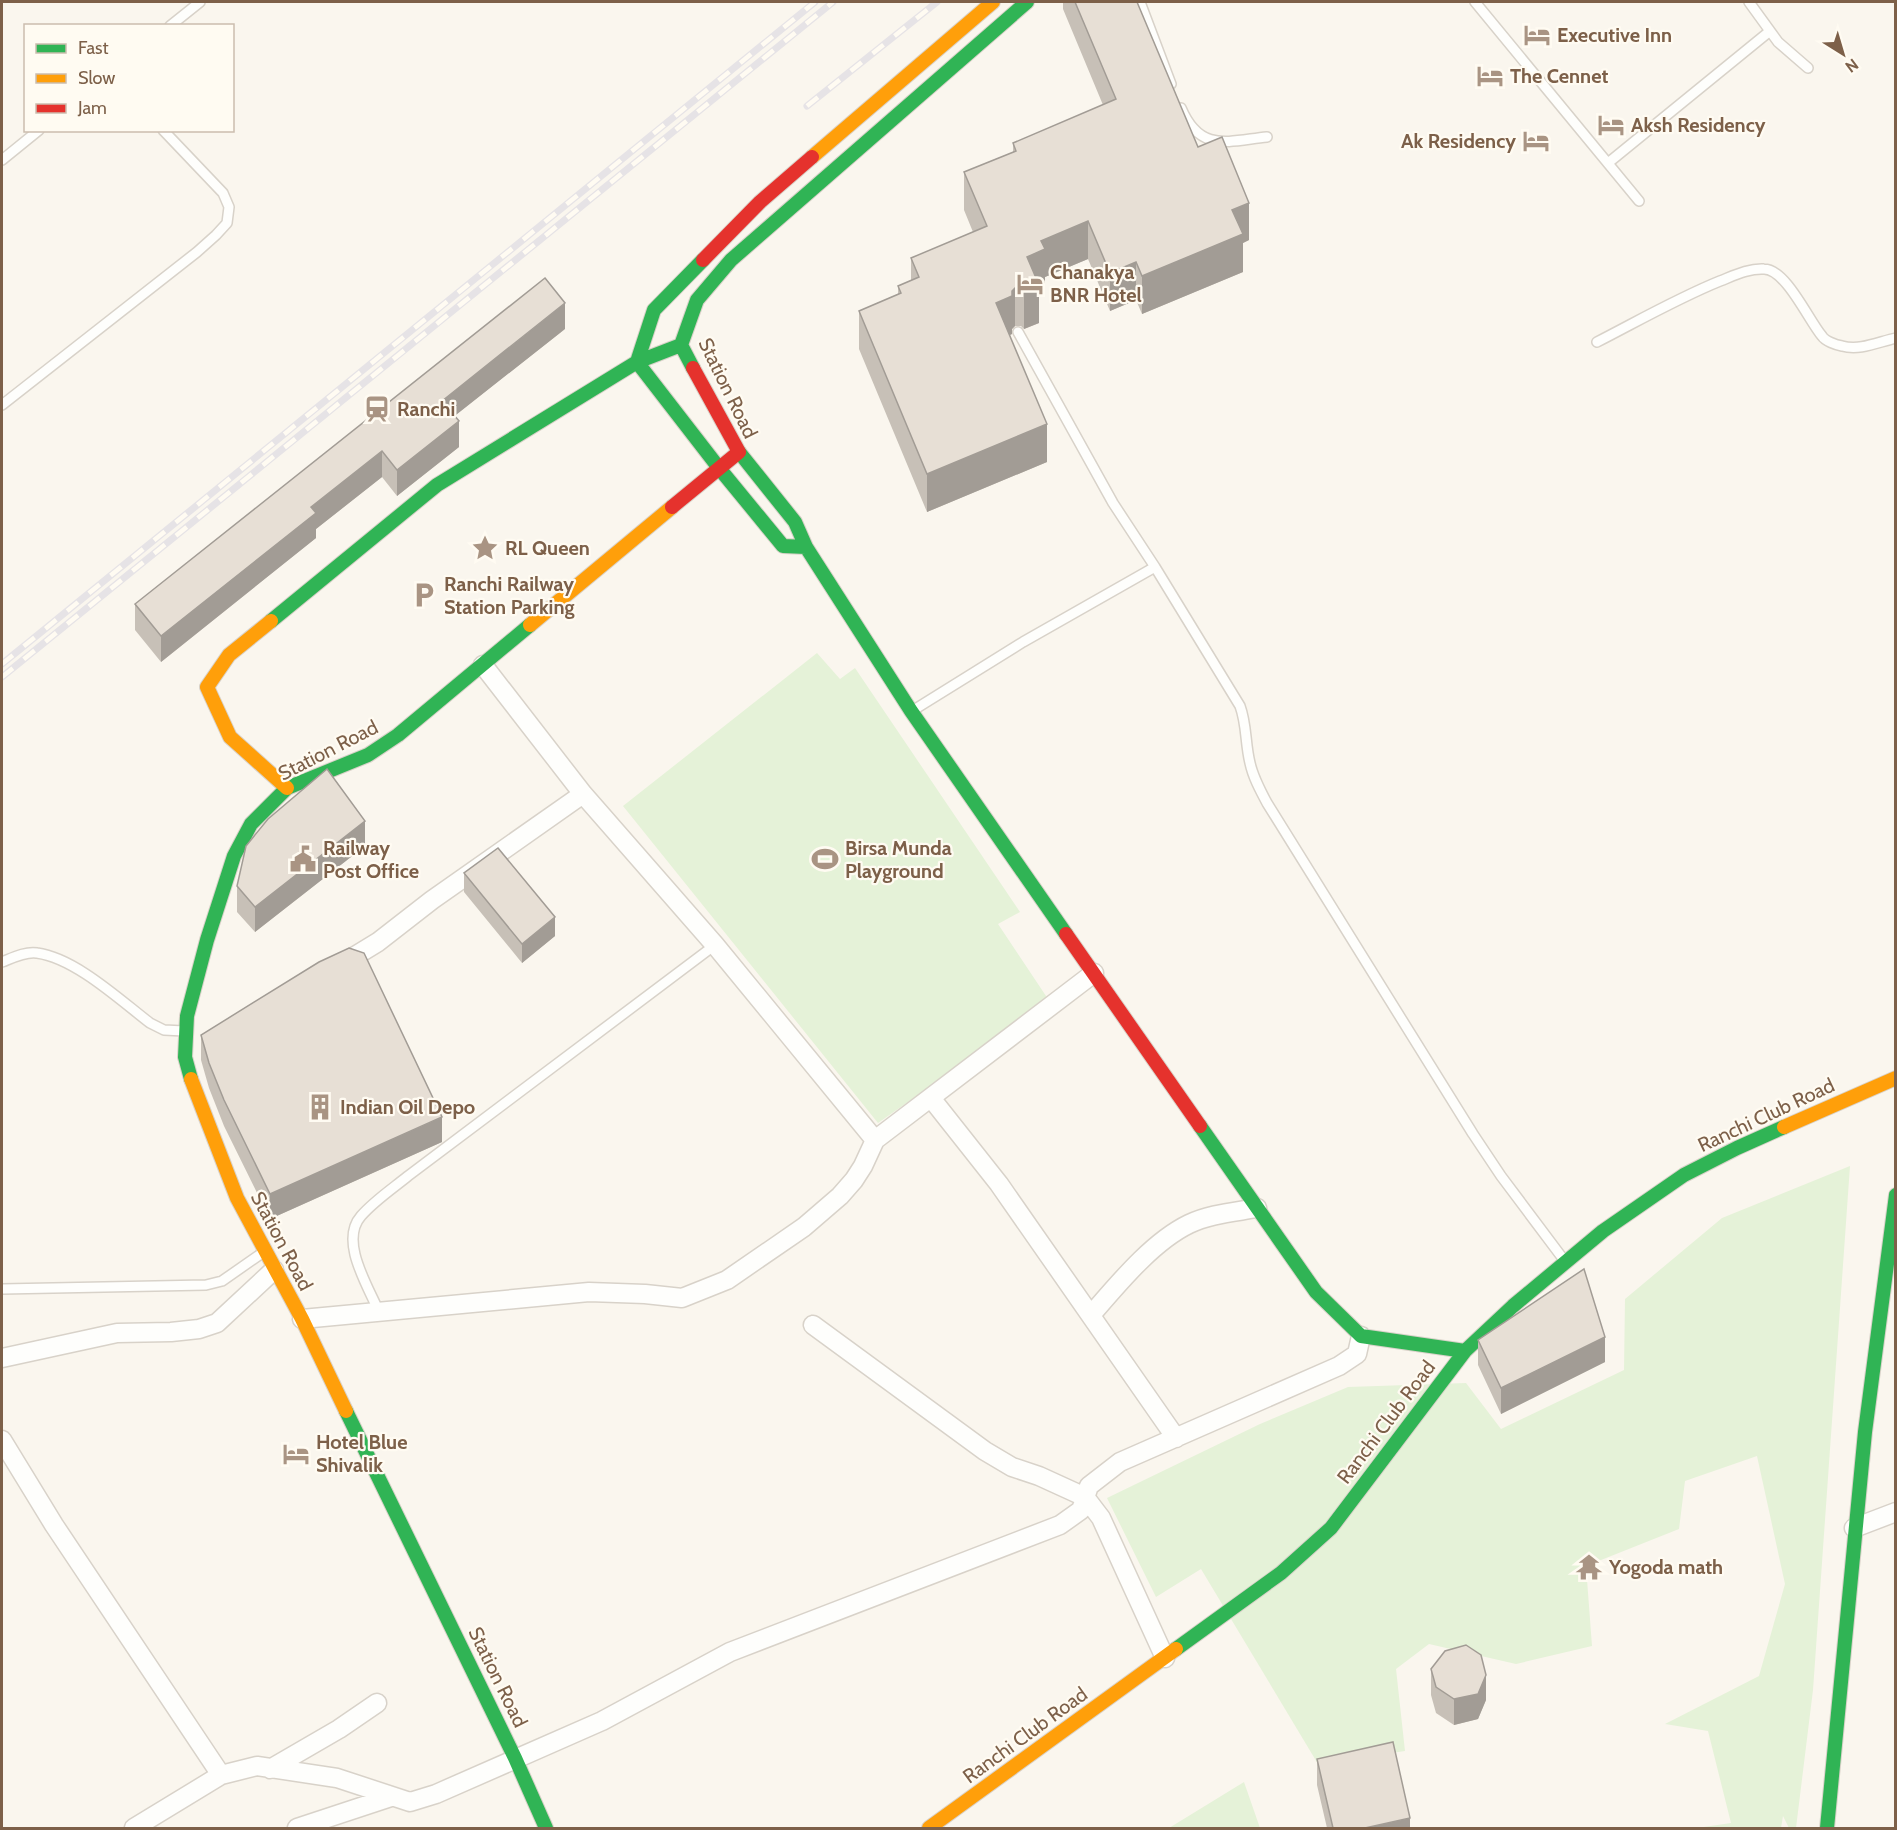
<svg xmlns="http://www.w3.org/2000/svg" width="1897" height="1830" font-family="Cabin,sans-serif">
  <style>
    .green { fill: #e5f2d8 }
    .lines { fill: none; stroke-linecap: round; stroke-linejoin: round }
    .lane-casing { stroke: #d8d2c9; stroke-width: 12 }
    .street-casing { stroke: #d8d2c9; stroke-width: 21 }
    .fast-casing { stroke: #d9d2c9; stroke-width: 16 }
    .slow-casing { stroke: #d9d2c9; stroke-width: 16 }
    .jam-casing { stroke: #d9d2c9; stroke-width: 16 }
    .lane { stroke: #fefefc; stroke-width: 9 }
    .street { stroke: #fefefc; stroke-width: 18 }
    .fast { stroke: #30b455; stroke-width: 14 }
    .slow { stroke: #ff9f0a; stroke-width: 14 }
    .jam { stroke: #e5322d; stroke-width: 14 }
    .rail-casing { stroke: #e6e3e6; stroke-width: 7 }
    .rail { stroke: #fffbf2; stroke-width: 4.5; stroke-dasharray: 14; stroke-linecap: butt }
    .wall { fill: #c7c0b7 }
    .shaded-wall { fill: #a29c95 }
    .building { fill: #e7dfd5; stroke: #a29c95; stroke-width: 1.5 }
    .labels { text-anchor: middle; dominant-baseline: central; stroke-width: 4.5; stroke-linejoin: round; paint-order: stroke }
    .poi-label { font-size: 20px; font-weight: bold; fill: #7d6049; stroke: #fffbf2; text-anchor: start }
    .street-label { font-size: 20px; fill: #7d6049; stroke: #fffbf2 }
  </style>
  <rect width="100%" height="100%" fill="#faf6ee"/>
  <path class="green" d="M 817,653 L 840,679 L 855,668 L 1020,912 L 998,924 L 1050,1002 L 878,1123 L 623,806 Z
    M 1850,1166 L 1813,1690 L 1796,1828 L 1789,1828 L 1783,1816 L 1781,1828 L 1697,1828 L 1731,1823 L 1708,1731 L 1665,1724 L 1759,1676 L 1785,1584 L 1757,1456 L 1685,1481 L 1679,1529 L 1586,1566 L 1592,1646 L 1516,1664 L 1429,1644 L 1396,1669 L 1405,1751 L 1318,1764 L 1201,1569 L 1156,1597 L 1107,1498 L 1260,1424 L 1348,1387 L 1466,1383 L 1501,1429 L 1624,1370 L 1625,1299 L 1722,1218 Z
    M 1244,1782 L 1260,1828 L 1169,1828 Z"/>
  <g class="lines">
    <g class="lane-casing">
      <path id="lane" d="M 1140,2 L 1171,84
        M 1475,2 L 1639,201
        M 1749,2 L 1778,42 L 1808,68
        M 170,26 L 200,2
        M 1181,108 C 1200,153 1228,141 1267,137
        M 2,160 L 39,130
        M 1608,163 L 1770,31
        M 1018,332 L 1113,503 L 1155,567 L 1240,706 C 1247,725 1245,743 1250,763 C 1253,777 1260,790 1267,803 L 1473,1134 L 1501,1176 L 1564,1260
        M 1597,342 C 1638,321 1678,298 1720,281 C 1733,276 1749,268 1764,269 C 1786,269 1809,321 1822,336 C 1825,341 1836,345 1842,346 C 1860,351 1878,342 1896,338
        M 2,405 L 197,252 L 216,235 L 227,223 L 229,207 L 223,193 L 163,130
        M 912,711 L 1023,642 L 1155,567
        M 2,962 C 12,958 26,951 37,953 C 75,958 120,1000 150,1023 L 164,1030 L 184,1031
        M 2,1289 L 206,1285 L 222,1281 L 265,1251
        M 379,1312 C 368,1286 339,1241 361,1216 C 374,1201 392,1189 408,1176 L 715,945"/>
    </g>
    <g class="street-casing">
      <path id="street" d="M 483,665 L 583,794
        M 342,964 L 378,942 L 432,900 L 583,794 L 715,945 L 875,1140
        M 931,1098 L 999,1184 L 1176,1438
        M 1091,1315 C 1118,1284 1152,1242 1189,1224 C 1209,1214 1235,1212 1257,1208
        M 302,1319 L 589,1292 L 645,1294 L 682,1298 L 727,1280 L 804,1227 L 840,1196 L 854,1180 L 863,1166 L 875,1140 L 1094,973
        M 813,1325 L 985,1451 L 1012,1467 L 1039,1476 L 1085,1497 L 1101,1518 L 1165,1658
        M 2,1358 L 117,1333 L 171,1332 L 199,1329 L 217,1323 L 274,1270
        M 2,1440 L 54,1525 L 221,1775
        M 1854,1528 L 1896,1512
        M 270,1769 L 339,1729 L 377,1703
        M 134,1828 L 221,1775 L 257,1766 L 337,1778 L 410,1802 L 436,1794 L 602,1721 L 730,1652 L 1060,1525 L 1081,1510 L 1089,1486 L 1120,1462 L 1339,1366 L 1357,1354 L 1361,1336
        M 297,1828 L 391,1797"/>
    </g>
    <g class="fast-casing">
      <path id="fast" d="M 703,260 L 654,310 L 637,362 L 719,468 L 783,546 L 806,547
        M 693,368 L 681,345 L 697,300 L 731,260 L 1027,2
        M 739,452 L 795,522 L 806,547 L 911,711 L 1066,934
        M 271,621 L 437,485 L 637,362 L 681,345
        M 191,1079 L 185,1057 L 187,1016 L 207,940 L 234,856 L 251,824 L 287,788 L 368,755 L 398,735 L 530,625
        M 1200,1126 L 1316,1292 L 1361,1336 L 1465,1351
        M 346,1411 L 515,1758 L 546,1828
        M 1176,1649 L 1281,1573 L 1331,1528 L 1465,1351 L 1513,1306 L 1603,1231 L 1684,1175 L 1737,1148 L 1784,1127
        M 1827,1828 L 1865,1432 L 1896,1195"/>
    </g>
    <g class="slow-casing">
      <path id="slow" d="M 812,157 L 993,2
        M 271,621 L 229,655 L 207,687 L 230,737 L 287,788
        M 530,625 L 672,507
        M 191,1079 L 237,1198 L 302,1319 L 346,1411
        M 1784,1127 L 1896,1078
        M 929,1828 L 1176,1649"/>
    </g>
    <g class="jam-casing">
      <path id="jam" d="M 703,260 L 760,202 L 812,157
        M 672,507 L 739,452 L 693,368
        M 1066,934 L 1200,1126"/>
    </g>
    <use href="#lane" class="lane"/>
    <use href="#street" class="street"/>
    <use href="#fast" class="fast"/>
    <use href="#slow" class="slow"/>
    <use href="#jam" class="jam"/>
    <g class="rail-casing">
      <path id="rail" d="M 807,106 L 937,2
        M 2,664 L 815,2
        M 2,677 L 833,2"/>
    </g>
    <use href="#rail" class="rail"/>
  </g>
  <path class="wall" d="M 1063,2 L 1137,2 L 1198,147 L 1249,240 L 1243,243 L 1243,272 L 1142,314 L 1136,300 L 1110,311 L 1088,259 L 1045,277 L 1045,287 L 1039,289 L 1039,323 L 1024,329 L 1021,326 L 1015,326 L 1012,329 L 1012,334 L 1010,335 L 1047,462 L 927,512 L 859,349 L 859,311 L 898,294 L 898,286 L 911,280 L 911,258 L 973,232 L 964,210 L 964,172 L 1013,152 L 1013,143 L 1103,105 L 1063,9 Z
    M 565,329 L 454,416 L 459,447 L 397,496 L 382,477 L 316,529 L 316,538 L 161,662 L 135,630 L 135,604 Z
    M 365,846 L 255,932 L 237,912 L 237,886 Z
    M 464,873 L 555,936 L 522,963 L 464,892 Z
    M 201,1035 L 442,1142 L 270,1219 L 224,1126 L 209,1088 L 201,1060 Z
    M 1478,1340 L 1605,1362 L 1501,1414 L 1478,1365 Z
    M 1431,1669 L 1486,1700 L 1478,1719 L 1454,1725 L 1436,1713 L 1431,1695 Z
    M 1317,1759 L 1410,1828 L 1327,1828 L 1317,1785 Z"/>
  <path class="shaded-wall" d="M 1249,203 L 1249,240 L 1243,243 L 1243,272 L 1142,314 L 1142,276 L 1232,210 Z
    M 1088,221 L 1088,259 L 1045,277 L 1045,287 L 1039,289 L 1039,323 L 1024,329 L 1024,291 L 1027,257 L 1041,241 Z
    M 1136,262 L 1136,300 L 1110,311 L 1110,273 Z
    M 1015,288 L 1015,326 L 1012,329 L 1012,334 L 996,341 L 996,303 Z
    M 565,303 L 565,329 L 442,426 L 442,401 Z
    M 459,421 L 459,447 L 397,496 L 397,470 Z
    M 1047,424 L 1047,462 L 927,512 L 927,474 Z
    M 382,451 L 382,477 L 316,529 L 316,538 L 161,662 L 161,636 L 311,507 Z
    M 365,821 L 365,846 L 255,932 L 255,907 Z
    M 555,917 L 555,936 L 522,963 L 522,944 Z
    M 442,1117 L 442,1142 L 270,1219 L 270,1194 Z
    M 1605,1337 L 1605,1362 L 1501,1414 L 1501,1388 Z
    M 1486,1675 L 1486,1700 L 1478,1719 L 1454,1725 L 1454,1699 Z
    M 1410,1818 L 1410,1828 L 1365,1828 Z"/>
  <path class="building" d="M 1075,2 L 1137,2 L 1198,147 L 1222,137 L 1249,203 L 1232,210 L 1243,234 L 1142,276 L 1136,262 L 1110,273 L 1088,221 L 1041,241 L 1045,249 L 1027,257 L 1039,285 L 1024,291 L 1021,288 L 1015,288 L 1012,291 L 1012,296 L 996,303 L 1047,424 L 927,474 L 859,311 L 901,293 L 898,286 L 919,277 L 911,258 L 987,226 L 964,172 L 1016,151 L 1013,143 L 1116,99 Z
    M 545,278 L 565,303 L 442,401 L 459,421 L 397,470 L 382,451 L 311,507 L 316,513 L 161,636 L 135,604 Z
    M 327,769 L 365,821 L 255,907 L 237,886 L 246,846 L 268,819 Z
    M 498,848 L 555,917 L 522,944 L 464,873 Z
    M 349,948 L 364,953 L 442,1117 L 270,1194 L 224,1100 L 209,1063 L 201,1035 L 319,962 Z
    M 1584,1269 L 1605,1337 L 1501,1388 L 1478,1340 Z
    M 1466,1645 L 1481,1655 L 1486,1675 L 1478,1694 L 1454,1699 L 1436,1687 L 1431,1669 L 1445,1651 Z
    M 1393,1742 L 1410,1818 L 1365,1828 L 1333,1828 L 1317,1759 Z"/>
  <defs>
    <g id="hotel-bare" transform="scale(2.07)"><path d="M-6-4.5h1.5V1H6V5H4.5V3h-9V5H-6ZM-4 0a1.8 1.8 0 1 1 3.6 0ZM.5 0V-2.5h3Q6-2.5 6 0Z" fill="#a99483" stroke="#fffbf2" stroke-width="2.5" paint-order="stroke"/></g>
    <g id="station-bare" transform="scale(2.07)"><path d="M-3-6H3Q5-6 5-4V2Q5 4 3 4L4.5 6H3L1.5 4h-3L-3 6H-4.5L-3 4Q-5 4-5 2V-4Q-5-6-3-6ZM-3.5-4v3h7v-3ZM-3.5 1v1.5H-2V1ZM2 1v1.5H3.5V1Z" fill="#a99483" stroke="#fffbf2" stroke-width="2.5" paint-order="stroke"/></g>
    <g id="sight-bare" transform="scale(2.07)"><path d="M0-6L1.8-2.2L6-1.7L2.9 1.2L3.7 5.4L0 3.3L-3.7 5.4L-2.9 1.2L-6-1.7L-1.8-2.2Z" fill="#a99483" stroke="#fffbf2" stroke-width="2.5" paint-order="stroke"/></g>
    <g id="parking-bare" transform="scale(2.07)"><path d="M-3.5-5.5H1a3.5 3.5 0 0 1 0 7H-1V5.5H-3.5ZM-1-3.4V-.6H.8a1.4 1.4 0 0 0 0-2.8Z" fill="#a99483" stroke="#fffbf2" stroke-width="2.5" paint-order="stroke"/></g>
    <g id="civic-bare" transform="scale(2.07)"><path d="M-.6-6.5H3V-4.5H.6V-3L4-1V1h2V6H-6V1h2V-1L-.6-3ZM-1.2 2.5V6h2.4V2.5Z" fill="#a99483" stroke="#fffbf2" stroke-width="2.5" paint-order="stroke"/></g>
    <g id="stadium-bare" transform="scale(2.07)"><path d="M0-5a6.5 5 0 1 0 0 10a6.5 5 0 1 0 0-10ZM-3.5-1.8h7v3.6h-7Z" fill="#a99483" stroke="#fffbf2" stroke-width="2.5" paint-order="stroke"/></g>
    <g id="building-bare" transform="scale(2.07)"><path d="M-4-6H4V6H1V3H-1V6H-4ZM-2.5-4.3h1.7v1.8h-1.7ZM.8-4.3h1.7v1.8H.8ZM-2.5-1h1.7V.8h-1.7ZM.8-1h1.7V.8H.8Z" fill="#a99483" stroke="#fffbf2" stroke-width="2.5" paint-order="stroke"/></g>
    <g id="temple-bare" transform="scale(2.07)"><path d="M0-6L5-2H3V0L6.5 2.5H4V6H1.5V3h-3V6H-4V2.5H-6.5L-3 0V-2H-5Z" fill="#a99483" stroke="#fffbf2" stroke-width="2.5" paint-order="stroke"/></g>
  </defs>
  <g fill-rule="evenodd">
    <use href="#hotel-bare" x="1537" y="35"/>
    <use href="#hotel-bare" x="1490" y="76"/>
    <use href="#hotel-bare" x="1611" y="125"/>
    <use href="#hotel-bare" x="1536" y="141"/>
    <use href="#hotel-bare" x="1030" y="284"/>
    <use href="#station-bare" x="377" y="409"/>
    <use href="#sight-bare" x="485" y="548"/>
    <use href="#parking-bare" x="424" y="595"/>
    <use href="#civic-bare" x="303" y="859"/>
    <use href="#stadium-bare" x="825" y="859"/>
    <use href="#building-bare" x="320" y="1107"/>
    <use href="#hotel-bare" x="296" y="1454"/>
    <use href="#temple-bare" x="1589" y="1567"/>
  </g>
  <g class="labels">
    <g class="poi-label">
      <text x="1557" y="35">Executive Inn</text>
      <text x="1510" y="76">The Cennet</text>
      <text x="1631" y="125">Aksh Residency</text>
      <text x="1516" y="141" text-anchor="end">Ak Residency</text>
      <text x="1050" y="272">Chanakya<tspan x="1050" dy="23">BNR Hotel</tspan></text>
      <text x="397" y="409">Ranchi</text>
      <text x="505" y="548">RL Queen</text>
      <text x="444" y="584">Ranchi Railway<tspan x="444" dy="23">Station Parking</tspan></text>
      <text x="323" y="848">Railway<tspan x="323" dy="23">Post Office</tspan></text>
      <text x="845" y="848">Birsa Munda<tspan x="845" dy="23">Playground</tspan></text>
      <text x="340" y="1107">Indian Oil Depo</text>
      <text x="316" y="1442">Hotel Blue<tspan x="316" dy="23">Shivalik</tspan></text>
      <text x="1609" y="1567">Yogoda math</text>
    </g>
    <g class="street-label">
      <text transform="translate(728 388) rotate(64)">Station Road</text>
      <text transform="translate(328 750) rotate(-27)">Station Road</text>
      <text transform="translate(1766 1115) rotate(-25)">Ranchi Club Road</text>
      <text transform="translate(282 1241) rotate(62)">Station Road</text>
      <text transform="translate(1386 1422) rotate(-53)">Ranchi Club Road</text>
      <text transform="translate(498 1677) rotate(64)">Station Road</text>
      <text transform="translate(1025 1735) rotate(-36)">Ranchi Club Road</text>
    </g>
  </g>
  <rect width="1897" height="1830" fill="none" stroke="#7d6049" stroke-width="6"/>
  <rect x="24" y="24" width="210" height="108" fill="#fffbf2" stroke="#cbbdae" stroke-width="1.5"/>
  <rect x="36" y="44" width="30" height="9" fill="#30b455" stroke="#cbbdae" stroke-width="1.5"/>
  <text x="78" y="54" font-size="18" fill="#7d6049">Fast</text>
  <rect x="36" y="74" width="30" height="9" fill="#ff9f0a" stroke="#cbbdae" stroke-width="1.5"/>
  <text x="78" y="84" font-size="18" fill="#7d6049">Slow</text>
  <rect x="36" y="104" width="30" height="9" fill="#e5322d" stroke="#cbbdae" stroke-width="1.5"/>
  <text x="78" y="114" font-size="18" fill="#7d6049">Jam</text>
  <g transform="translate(1843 54) rotate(143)" stroke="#fffbf2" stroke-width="4.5" paint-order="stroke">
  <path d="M0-4.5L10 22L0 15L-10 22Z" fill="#7d6049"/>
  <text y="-9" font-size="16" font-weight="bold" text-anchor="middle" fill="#7d6049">N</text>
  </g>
</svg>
